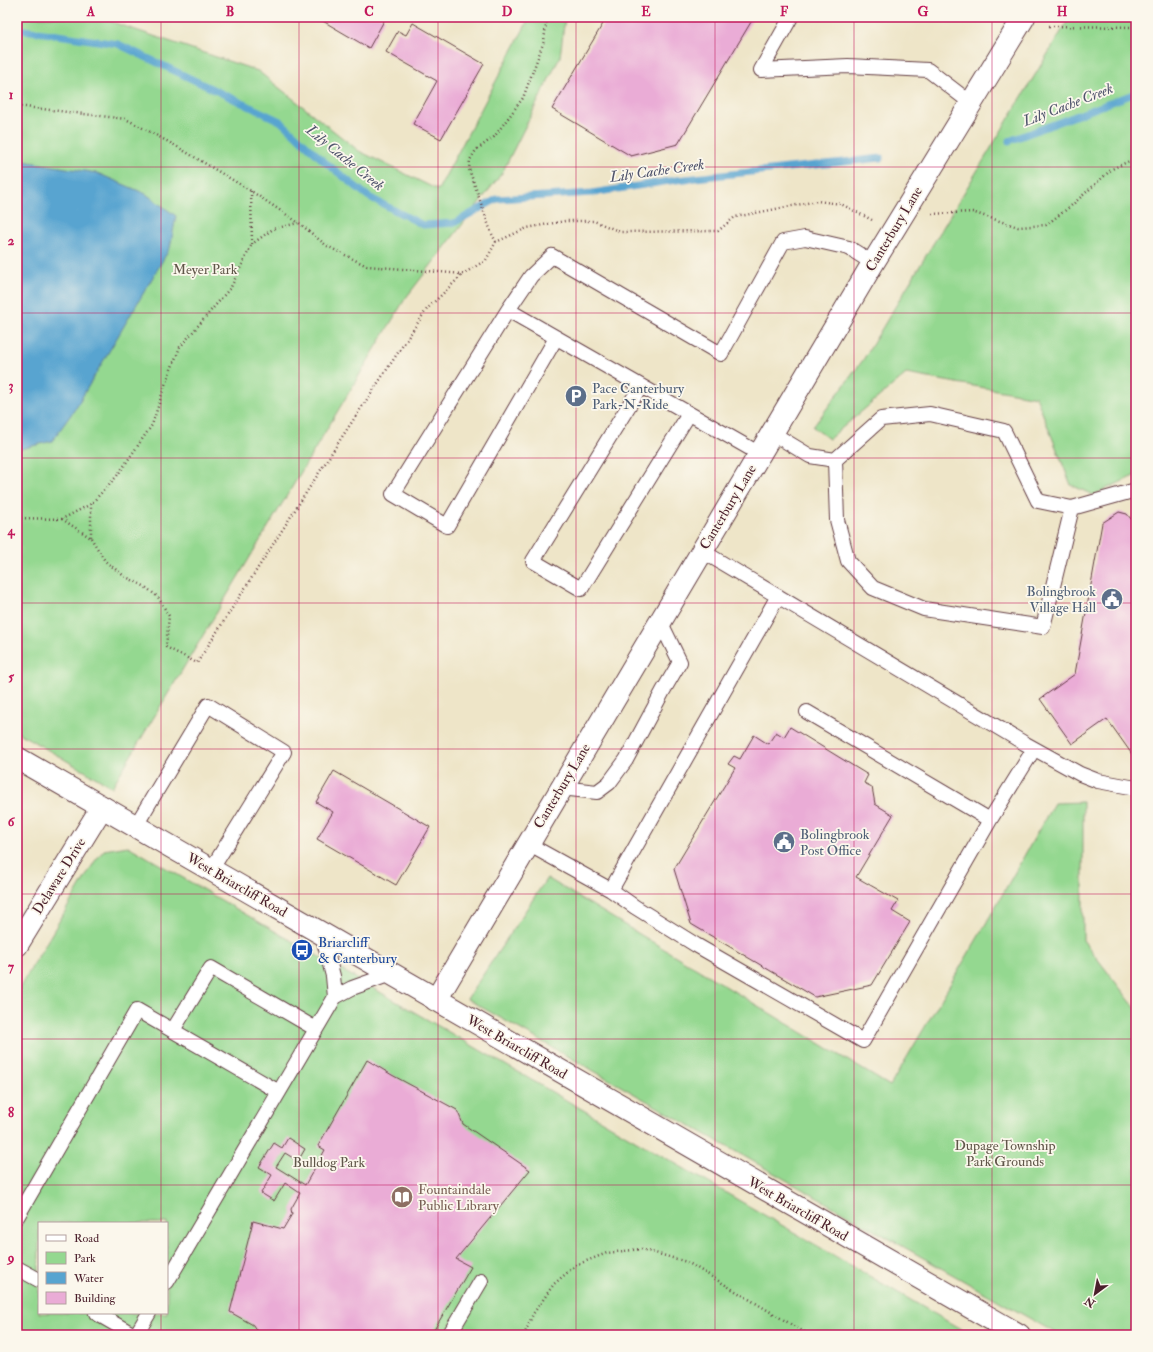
<svg xmlns="http://www.w3.org/2000/svg" width="1153" height="1352" font-family="'IM FELL Double Pica',serif">
  <style>
    .green { fill: #94d890; stroke: #6f7c5e; fill-rule: evenodd }
    .water { fill: #58a4d0; stroke: #51627e }
    .lines { fill: none; stroke-linecap: round; stroke-linejoin: round }
    .stream { stroke: #58a4d0; stroke-width: 7 }
    .building { fill: #eaacd6 }
    .lane-casing { stroke: #633d43; stroke-width: 16 }
    .street-casing { stroke: #633d43; stroke-width: 24 }
    .secondary-casing { stroke: #633d43; stroke-width: 24 }
    .path { stroke: #633d43; stroke-width: 2.5; stroke-dasharray: 1 3; stroke-linecap: butt }
    .lane { stroke: #fff; stroke-width: 14 }
    .street { stroke: #fff; stroke-width: 22 }
    .secondary { stroke: #fff; stroke-width: 22 }
    .grid { fill: none; stroke: #c2185b; stroke-width: 1; stroke-opacity: 0.55 }
    .labels { text-anchor: middle; dominant-baseline: central; stroke-width: 3.5; stroke-linejoin: round; paint-order: stroke }
    .street-label { font-size: 14px; fill: #4a1f2b; stroke: #fbf7ec }
    .park-label { font-size: 14px; fill: #605649; stroke: #fbf7ec }
    .service-label { font-size: 14px; fill: #4e5e75; stroke: #fbf7ec; text-anchor: start }
    .transit-label { font-size: 14px; fill: #164399; stroke: #fbf7ec; text-anchor: start }
    .education-label { font-size: 14px; fill: #785e54; stroke: #fbf7ec; text-anchor: start }
    .water-label { font-size: 15px; font-style: italic; fill: #50546d; stroke: #fbf7ec }
    .neatline { fill: none; stroke: #c2185b; stroke-width: 1.5 }
    .grid-label { font-size: 13px; text-anchor: middle; font-weight: bold; fill: #c2185b }
  </style>
  <rect width="100%" height="100%" fill="#fbf7ec"/>
  <filter id="ink" filterUnits="userSpaceOnUse"><feTurbulence type="fractalNoise" baseFrequency=".025" numOctaves="2"/><feDisplacementMap in="SourceGraphic" scale="8" xChannelSelector="R" yChannelSelector="G"/><feConvolveMatrix kernelMatrix="1 2 1 2 8 2 1 2 1" color-interpolation-filters="sRGB"/></filter>
  <filter id="wash" filterUnits="userSpaceOnUse"><feTurbulence type="fractalNoise" baseFrequency=".012" numOctaves="4" result="noise"/><feDisplacementMap in="SourceGraphic" scale="16" xChannelSelector="R" yChannelSelector="G"/><feGaussianBlur stdDeviation="0.9" result="paint"/><feColorMatrix in="noise" values="0 0 0 0 0 0 0 0 0 0 0 0 0 0 0 0 0 1.4 0 .05"/><feComposite in="paint" operator="in"/></filter>
  <g filter="url(#wash)">
    <rect width="100%" height="100%" fill="#eee5c8"/>
    <path class="green" d="M 17,17 L 97,17 L 258,71 L 359,151 L 438,190 L 529,19 L 536,17 L 565,17 L 560,57 L 502,173 L 405,299 L 112,787 L 17,732 Z
      M 1070,17 L 1136,17 L 1136,475 L 1093,495 L 1071,485 L 1036,397 L 906,374 L 829,439 L 813,427 L 863,360 Z
      M 1083,802 L 1083,940 L 1136,1009 L 1136,1335 L 1059,1335 L 467,999 L 547,878 L 890,1086 L 984,927 L 1054,803 Z
      M 128,846 L 971,1335 L 17,1335 L 17,992 L 95,861 L 104,850 ZM 39,1223 L 167,1223 L 167,1313 L 39,1313 Z"/>
    <path class="water" d="M 17,160 L 97,173 L 146,194 L 176,216 L 170,248 L 75,409 L 52,441 L 17,450 Z"/>
    <g class="lines">
      <path class="stream" d="M 17,29 L 118,44 L 280,121 L 326,163 L 369,197 L 423,225 L 454,223 L 497,199 L 592,193 L 676,180 L 881,158
        M 1009,141 L 1136,93"/>
    </g>
    <g id="blocks">
      <path class="building" d="M 316,17 L 382,17 L 385,19 L 369,48 Z
        M 607,17 L 754,17 L 678,144 L 631,156 L 552,109 Z
        M 413,23 L 484,64 L 441,139 L 413,124 L 437,81 L 386,52 L 398,31 L 406,35 Z
        M 1119,512 L 1127,514 L 1131,519 L 1136,516 L 1136,760 L 1107,719 L 1072,744 L 1040,699 L 1075,674 L 1102,523 Z
        M 790,727 L 868,775 L 864,783 L 872,787 L 875,804 L 893,815 L 856,877 L 898,901 L 892,911 L 910,922 L 872,985 L 815,997 L 691,924 L 674,869 L 735,768 L 728,764 L 734,756 L 740,759 L 754,735 L 768,744 L 776,732 L 784,737 Z
        M 334,771 L 430,827 L 396,885 L 317,839 L 333,812 L 316,802 Z
        M 367,1060 L 392,1075 L 457,1110 L 463,1124 L 530,1170 L 456,1259 L 471,1267 L 431,1335 L 259,1335 L 253,1325 L 230,1312 L 253,1221 L 283,1229 L 292,1214 L 291,1209 L 300,1193 L 285,1183 L 274,1201 L 261,1193 L 272,1175 L 259,1167 L 274,1143 L 282,1148 L 288,1138 L 305,1149 L 298,1161 L 285,1153 L 276,1167 L 305,1185 L 325,1150 L 318,1146 Z"/>
    </g>
  </g>
  <g filter="url(#ink)">
    <use href="#blocks" fill-opacity="0" stroke="#633d43" stroke-width="1"/>
    <g class="lines">
      <g class="lane-casing">
        <path id="lane" d="M 791,17 L 761,70 L 848,66 L 928,70 L 971,103
          M 508,310 L 531,276 L 552,256 L 721,354 L 783,242 L 805,238 L 849,248 L 873,263
          M 556,338 L 447,526 L 393,494 L 508,310 L 760,454
          M 641,386 L 533,561 L 581,589 L 689,414
          M 772,433 L 810,456 L 835,460 L 881,419 L 930,414 L 1004,431 L 1038,501 L 1072,508 L 1136,490
          M 835,460 L 837,520 L 848,561 L 873,588 L 924,609 L 1043,627 L 1072,508
          M 702,551 L 1024,743 L 1080,774 L 1098,781 L 1136,788
          M 807,712 L 990,820
          M 561,788 L 597,792 L 609,783 L 626,760 L 663,691 L 680,662 L 660,621
          M 135,827 L 208,705 L 284,752 L 211,870
          M 528,844 L 611,890 L 635,907 L 696,945 L 863,1041 L 990,820 L 1034,749
          M 611,890 L 778,596
          M 322,934 L 333,976 L 335,997
          M 173,1030 L 211,968 L 316,1029
          M 17,1217 L 137,1010 L 279,1092
          M 17,1268 L 39,1280
          M 167,1282 L 335,997 L 352,988 L 391,974
          M 96,1313 L 134,1335
          M 136,1335 L 149,1313
          M 449,1335 L 481,1281"/>
      </g>
      <g class="street-casing">
        <path id="street" d="M 17,945 L 102,807
          M 436,1000 L 873,263 L 1024,17"/>
      </g>
      <g class="secondary-casing">
        <path id="secondary" d="M 17,758 L 1019,1335"/>
      </g>
      <path class="path" d="M 1049,26 L 1136,27
        M 17,106 L 126,119 L 176,146 L 251,191 L 299,223 L 327,246 L 367,266 L 463,274 L 486,260 L 496,242 L 527,228 L 565,221 L 594,221 L 621,232 L 718,231 L 735,217 L 817,201 L 841,204 L 872,220
        M 251,191 L 252,244 L 273,229 L 298,223
        M 932,214 L 972,212 L 1018,227 L 1046,225 L 1071,206 L 1112,169 L 1136,158
        M 496,242 L 491,232 L 469,169 L 470,160 L 476,150 L 494,137 L 523,98 L 544,41 L 547,17
        M 17,518 L 62,519 L 91,504 L 117,476 L 152,425 L 166,382 L 180,347 L 231,287 L 252,244
        M 62,519 L 91,538 L 91,504
        M 91,538 L 105,561 L 124,576 L 144,586 L 158,597 L 169,616 L 166,647 L 197,663 L 340,440 L 427,309 L 463,274
        M 524,1335 L 533,1314 L 554,1284 L 576,1265 L 607,1253 L 641,1249 L 687,1262 L 809,1335"/>
      <use href="#lane" class="lane"/>
      <use href="#street" class="street"/>
      <use href="#secondary" class="secondary"/>
    </g>
  </g>
  <path class="grid" d="M 161,17 L 161,1223M 299,17 L 299,1335M 438,17 L 438,1335M 576,17 L 576,1335M 715,17 L 715,1335M 854,17 L 854,1335M 992,17 L 992,1335M 17,167 L 1136,167M 17,313 L 1136,313M 17,458 L 1136,458M 17,603 L 1136,603M 17,749 L 1136,749M 17,894 L 1136,894M 17,1039 L 1136,1039M 17,1185 L 1136,1185M 161,1313 L 161,1335"/>
  <defs>
    <g id="parking-disc" transform="scale(1.15)"><circle r="9.5" fill="#5c6f8a" stroke="#fbf7ec"/><path d="M-3.5-5.5H1a3.5 3.5 0 0 1 0 7H-1V5.5H-3.5ZM-1-3.4V-.6H.8a1.4 1.4 0 0 0 0-2.8Z" fill="#fff"/></g>
    <g id="civic-disc" transform="scale(1.15)"><circle r="9.5" fill="#5c6f8a" stroke="#fbf7ec"/><path d="M-.6-6.5H3V-4.5H.6V-3L4-1V1h2V6H-6V1h2V-1L-.6-3ZM-1.2 2.5V6h2.4V2.5Z" fill="#fff"/></g>
    <g id="bus-disc" transform="scale(1.15)"><circle r="9.5" fill="#1a4fb4" stroke="#fbf7ec"/><path d="M-5-6H5V4H4V6H2V4H-2V6H-4V4H-5ZM-3.5-4V0h7V-4ZM-3.5 1.2v1.5H-2V1.2ZM2 1.2v1.5H3.5V1.2Z" fill="#fff"/></g>
    <g id="library-disc" transform="scale(1.15)"><circle r="9.5" fill="#8d6e63" stroke="#fbf7ec"/><path d="M-6-4Q-3-5.5-.7-3.5V5Q-3 3-6 4ZM6-4Q3-5.5 .7-3.5V5Q3 3 6 4Z" fill="#fff"/></g>
  </defs>
  <g fill-rule="evenodd">
    <use href="#parking-disc" x="576" y="396"/>
    <use href="#civic-disc" x="1112" y="599"/>
    <use href="#civic-disc" x="784" y="842"/>
    <use href="#bus-disc" x="302" y="950"/>
    <use href="#library-disc" x="402" y="1197"/>
  </g>
  <g class="labels">
    <g class="street-label">
      <text transform="translate(894 229) rotate(-59)">Canterbury Lane</text>
      <text transform="translate(728 507) rotate(-59)">Canterbury Lane</text>
      <text transform="translate(562 786) rotate(-59)">Canterbury Lane</text>
      <text transform="translate(59 876) rotate(-58)">Delaware Drive</text>
      <text transform="translate(237 885) rotate(30)">West Briarcliff Road</text>
      <text transform="translate(517 1047) rotate(30)">West Briarcliff Road</text>
      <text transform="translate(798 1209) rotate(30)">West Briarcliff Road</text>
    </g>
    <g class="park-label">
      <text x="205" y="269">Meyer Park</text>
      <text x="1005" y="1145">Dupage Township<tspan x="1005" dy="16">Park Grounds</tspan></text>
      <text x="329" y="1162">Bulldog Park</text>
    </g>
    <g class="service-label">
      <text x="592" y="388">Pace Canterbury<tspan x="592" dy="16">Park-N-Ride</tspan></text>
      <text x="1096" y="591" text-anchor="end">Bolingbrook<tspan x="1096" dy="16">Village Hall</tspan></text>
      <text x="800" y="834">Bolingbrook<tspan x="800" dy="16">Post Office</tspan></text>
    </g>
    <g class="transit-label">
      <text x="318" y="942">Briarcliff<tspan x="318" dy="16">&amp; Canterbury</tspan></text>
    </g>
    <g class="education-label">
      <text x="418" y="1189">Fountaindale<tspan x="418" dy="16">Public Library</tspan></text>
    </g>
    <g class="water-label">
      <text transform="translate(1068 105) rotate(-21)">Lily Cache Creek</text>
      <text transform="translate(345 158) rotate(39)">Lily Cache Creek</text>
      <text transform="translate(657 171) rotate(-8)">Lily Cache Creek</text>
    </g>
  </g>
  <rect width="1153" height="1352" fill="none" stroke="#fbf7ec" stroke-width="44"/>
  <rect x="38" y="1222" width="130" height="92" fill="#fbf7ec" stroke="#b4a19f"/>
  <rect x="46" y="1235" width="20" height="6" fill="#ffffff" stroke="#b4a19f"/>
  <text x="74" y="1242" font-size="12" fill="#4a1f2b">Road</text>
  <rect x="46" y="1252" width="20" height="12" fill="#94d890" stroke="#b4a19f"/>
  <text x="74" y="1262" font-size="12" fill="#4a1f2b">Park</text>
  <rect x="46" y="1272" width="20" height="12" fill="#58a4d0" stroke="#b4a19f"/>
  <text x="74" y="1282" font-size="12" fill="#4a1f2b">Water</text>
  <rect x="46" y="1292" width="20" height="12" fill="#eaacd6" stroke="#b4a19f"/>
  <text x="74" y="1302" font-size="12" fill="#4a1f2b">Building</text>
  <g transform="translate(1095 1294) rotate(212)" stroke="#fbf7ec" stroke-width="3" paint-order="stroke">
  <path d="M0-3L7 15L0 10L-7 15Z" fill="#4a1f2b"/>
  <text y="-6" font-size="11" font-weight="bold" text-anchor="middle" fill="#4a1f2b">N</text>
  </g>
  <rect x="22" y="22" width="1109" height="1308" class="neatline"/>
  <g class="grid-label">
    <text x="91" y="16">A</text>
    <text x="230" y="16">B</text>
    <text x="369" y="16">C</text>
    <text x="507" y="16">D</text>
    <text x="646" y="16">E</text>
    <text x="784" y="16">F</text>
    <text x="923" y="16">G</text>
    <text x="1062" y="16">H</text>
    <text x="11" y="99">1</text>
    <text x="11" y="245">2</text>
    <text x="11" y="390">3</text>
    <text x="11" y="535">4</text>
    <text x="11" y="681">5</text>
    <text x="11" y="826">6</text>
    <text x="11" y="971">7</text>
    <text x="11" y="1117">8</text>
    <text x="11" y="1262">9</text>
  </g>
</svg>
